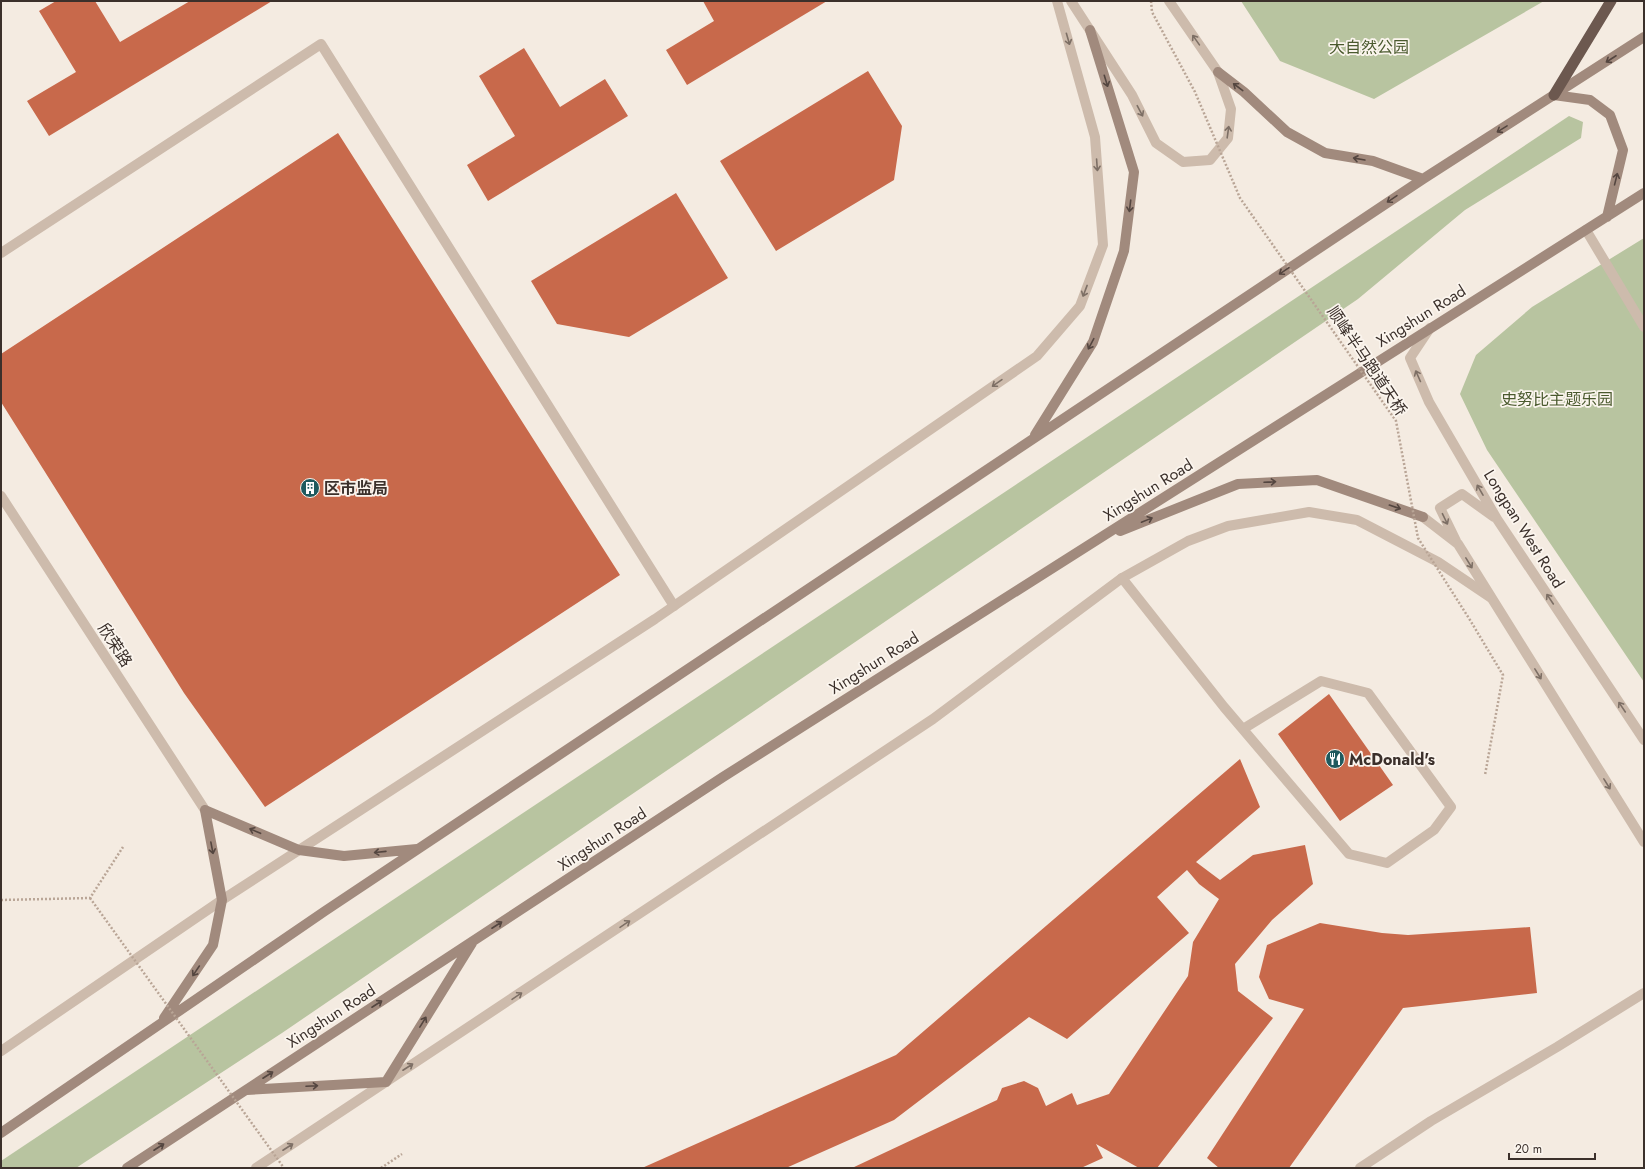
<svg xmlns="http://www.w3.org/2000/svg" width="1645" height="1169" font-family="Jost,'Noto Sans SC',sans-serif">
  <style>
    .green { fill: #b8c4a0 }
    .building { fill: #c8694b }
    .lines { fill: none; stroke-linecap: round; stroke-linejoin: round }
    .path { stroke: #b9a596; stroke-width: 2.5; stroke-dasharray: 2 2; stroke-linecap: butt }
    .service { stroke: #cdbbac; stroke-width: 10 }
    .minor { stroke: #cdbbac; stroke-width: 10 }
    .tertiary { stroke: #cdbbac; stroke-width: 10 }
    .secondary { stroke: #a18a7d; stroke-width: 10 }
    .trunk { stroke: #6c584f; stroke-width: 11 }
    .path-bridge { stroke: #b9a596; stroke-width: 2.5; stroke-dasharray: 2 2; stroke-linecap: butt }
    .oneway { stroke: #7d6f65 }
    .oneway2 { stroke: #544640 }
    .labels { text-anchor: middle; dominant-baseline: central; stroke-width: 3.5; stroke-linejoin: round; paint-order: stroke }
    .park-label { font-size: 16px; fill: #4a5a2e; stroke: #fbf5ee }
    .street-label { font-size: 16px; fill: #3b302b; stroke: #fbf5ee }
    .poi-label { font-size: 16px; font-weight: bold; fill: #3b302b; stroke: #fbf5ee; text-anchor: start }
  </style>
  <rect width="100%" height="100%" fill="#f4ebe1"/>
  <path class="green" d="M 1241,1 L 1544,1 L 1374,99 L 1280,61 Z
    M 1569,116 L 1583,122 L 1581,138 L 1465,210 L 1358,299 L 282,1033 L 76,1168 L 1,1168 L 1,1161 Z
    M 1644,238 L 1644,682 L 1487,450 L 1460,394 L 1476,355 L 1532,307 Z"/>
  <path class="building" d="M 56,1 L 95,1 L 120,42 L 190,1 L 272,1 L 49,136 L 27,101 L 76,72 L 39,11 Z
    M 703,1 L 827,1 L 687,85 L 666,50 L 714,21 Z
    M 524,48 L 560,107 L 605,79 L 628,116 L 488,201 L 467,165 L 515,136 L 479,76 Z
    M 868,71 L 902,126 L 894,180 L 776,251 L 720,161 Z
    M 338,133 L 620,575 L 265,807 L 184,693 L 1,402 L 1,354 Z
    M 676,193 L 728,278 L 629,337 L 557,324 L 531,281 Z
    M 1329,694 L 1393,785 L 1340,821 L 1278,734 Z
    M 1240,759 L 1260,807 L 1196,862 L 1220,880 L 1253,855 L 1305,845 L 1313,884 L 1272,920 L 1235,964 L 1238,991 L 1273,1018 L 1157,1168 L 1139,1168 L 1096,1144 L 1103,1158 L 1081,1168 L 852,1168 L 997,1100 L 1002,1088 L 1024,1081 L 1038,1088 L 1046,1106 L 1072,1093 L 1077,1105 L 1109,1094 L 1188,976 L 1193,942 L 1219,899 L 1199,884 L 1187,870 L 1157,897 L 1189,933 L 1067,1039 L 1029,1017 L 894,1120 L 786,1168 L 642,1168 L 896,1055 Z
    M 1320,923 L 1382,933 L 1408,935 L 1530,927 L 1537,993 L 1403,1008 L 1289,1168 L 1219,1168 L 1207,1158 L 1304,1009 L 1269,999 L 1259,977 L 1267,945 Z"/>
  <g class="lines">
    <path class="path" d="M 1,900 L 90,898 L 123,847
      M 381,1168 L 402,1154"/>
    <path class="service" d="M 1586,230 L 1644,327
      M 1,1051 L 222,900 L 655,619 L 1037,356 L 1080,306 L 1103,245 L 1095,137 L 1057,1
      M 256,1168 L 933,719 L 1122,578 L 1188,541 L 1228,526 L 1309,512 L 1357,520 L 1438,562 L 1490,597"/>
    <path class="minor" d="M 1,253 L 321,44 L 674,606
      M 1122,578 L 1224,707 L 1349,854 L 1387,863 L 1434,830 L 1451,807 L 1368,693 L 1321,681 L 1243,729
      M 1360,1168 L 1431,1121 L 1557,1047 L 1644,993"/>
    <path class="tertiary" d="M 1071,1 L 1132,95 L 1156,143 L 1183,162 L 1210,160 L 1228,138 L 1231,109 L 1218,72 L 1169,1
      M 1430,328 L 1410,358 L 1429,402 L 1497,519 L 1644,740
      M 1,496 L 205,810
      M 1423,517 L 1458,544 L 1644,842
      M 1456,541 L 1440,508 L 1462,494 L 1494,517"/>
    <path class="secondary" d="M 1218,72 L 1244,92 L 1287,132 L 1325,153 L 1373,161 L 1423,179
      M 1554,95 L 1590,100 L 1610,115 L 1623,150 L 1607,217
      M 1035,435 L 1093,342 L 1124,251 L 1134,172 L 1090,30
      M 1120,531 L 1238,484 L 1317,480 L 1423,517
      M 205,810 L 299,850 L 344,856 L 417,849
      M 164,1018 L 213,945 L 222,900 L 205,810
      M 247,1090 L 386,1082 L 472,943
      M 1,1133 L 325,911 L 1423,179 L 1644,37
      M 127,1168 L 723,777 L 1644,193"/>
    <path class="trunk" d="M 1554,95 L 1611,1"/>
    <path class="path-bridge" d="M 1151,1 L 1152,12 L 1195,92 L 1240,198 L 1396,421 L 1418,538 L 1470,620 L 1503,675 L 1485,775
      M 90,898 L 284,1168"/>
  </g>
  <defs><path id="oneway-shaft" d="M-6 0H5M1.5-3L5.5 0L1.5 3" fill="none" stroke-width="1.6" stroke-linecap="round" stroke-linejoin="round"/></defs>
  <g class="oneway">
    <use href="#oneway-shaft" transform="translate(1068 39) rotate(74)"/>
    <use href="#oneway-shaft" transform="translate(1196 40) rotate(-125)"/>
    <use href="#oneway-shaft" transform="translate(1140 111) rotate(62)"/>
    <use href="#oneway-shaft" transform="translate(1228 132) rotate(-82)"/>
    <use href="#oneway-shaft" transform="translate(1097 165) rotate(86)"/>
    <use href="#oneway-shaft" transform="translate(1085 291) rotate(111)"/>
    <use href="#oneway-shaft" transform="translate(1418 376) rotate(-114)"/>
    <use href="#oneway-shaft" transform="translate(997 383) rotate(145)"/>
    <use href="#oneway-shaft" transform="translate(1480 490) rotate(-120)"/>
    <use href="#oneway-shaft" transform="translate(1445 519) rotate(64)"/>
    <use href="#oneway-shaft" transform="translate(1469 563) rotate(58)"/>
    <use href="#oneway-shaft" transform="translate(1550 599) rotate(-124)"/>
    <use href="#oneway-shaft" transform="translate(1538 674) rotate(58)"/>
    <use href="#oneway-shaft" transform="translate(1622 707) rotate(-124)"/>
    <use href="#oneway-shaft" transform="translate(1607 784) rotate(58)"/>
    <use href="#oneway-shaft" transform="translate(625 924) rotate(-34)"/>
    <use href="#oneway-shaft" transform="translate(517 996) rotate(-34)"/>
    <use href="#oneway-shaft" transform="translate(408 1067) rotate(-33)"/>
    <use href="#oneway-shaft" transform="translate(288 1147) rotate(-33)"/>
  </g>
  <g class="oneway2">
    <use href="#oneway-shaft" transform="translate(1611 59) rotate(147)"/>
    <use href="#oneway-shaft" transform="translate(1106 81) rotate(73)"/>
    <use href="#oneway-shaft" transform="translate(1238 87) rotate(-143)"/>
    <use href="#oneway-shaft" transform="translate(1502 129) rotate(148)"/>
    <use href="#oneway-shaft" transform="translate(1359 159) rotate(-170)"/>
    <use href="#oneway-shaft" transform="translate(1616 179) rotate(-76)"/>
    <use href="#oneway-shaft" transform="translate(1392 199) rotate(146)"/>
    <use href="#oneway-shaft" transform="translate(1130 206) rotate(97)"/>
    <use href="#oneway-shaft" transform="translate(1284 271) rotate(146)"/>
    <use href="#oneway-shaft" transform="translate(1091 344) rotate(118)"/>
    <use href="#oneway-shaft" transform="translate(1270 482) rotate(-3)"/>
    <use href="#oneway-shaft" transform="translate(1395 507) rotate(19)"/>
    <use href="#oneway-shaft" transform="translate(1147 520) rotate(-22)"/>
    <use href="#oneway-shaft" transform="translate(255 831) rotate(-157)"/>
    <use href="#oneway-shaft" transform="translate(212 848) rotate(79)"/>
    <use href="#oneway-shaft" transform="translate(380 852) rotate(174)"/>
    <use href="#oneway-shaft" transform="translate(497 925) rotate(-33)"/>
    <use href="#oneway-shaft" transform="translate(196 971) rotate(124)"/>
    <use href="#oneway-shaft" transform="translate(377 1004) rotate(-33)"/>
    <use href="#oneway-shaft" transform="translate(423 1022) rotate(-58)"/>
    <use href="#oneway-shaft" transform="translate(268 1075) rotate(-33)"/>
    <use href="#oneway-shaft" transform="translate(312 1086) rotate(-3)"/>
    <use href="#oneway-shaft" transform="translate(159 1147) rotate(-33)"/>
  </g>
  <defs>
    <g id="building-disc" transform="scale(1)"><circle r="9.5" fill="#1f5a5e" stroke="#fbf5ee"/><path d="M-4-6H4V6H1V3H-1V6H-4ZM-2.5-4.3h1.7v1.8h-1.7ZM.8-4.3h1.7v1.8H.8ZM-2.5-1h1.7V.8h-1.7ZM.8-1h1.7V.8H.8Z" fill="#fff"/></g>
    <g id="restaurant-disc" transform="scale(1)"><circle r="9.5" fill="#1f5a5e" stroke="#fbf5ee"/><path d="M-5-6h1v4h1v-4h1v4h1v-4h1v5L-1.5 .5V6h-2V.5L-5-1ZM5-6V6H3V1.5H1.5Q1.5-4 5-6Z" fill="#fff"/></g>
  </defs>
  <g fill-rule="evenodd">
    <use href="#building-disc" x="310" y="488"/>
    <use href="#restaurant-disc" x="1335" y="759"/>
  </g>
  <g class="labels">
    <g class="park-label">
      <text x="1369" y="47">大自然公园</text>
      <text x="1557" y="399">史努比主题乐园</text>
    </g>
    <g class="street-label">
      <text transform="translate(1421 316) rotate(-32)">Xingshun Road</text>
      <text transform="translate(1367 361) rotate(56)">顺峰半马跑道天桥</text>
      <text transform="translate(1148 490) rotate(-32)">Xingshun Road</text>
      <text transform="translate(1524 529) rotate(58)">Longpan West Road</text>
      <text transform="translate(115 645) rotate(57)">欣荣路</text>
      <text transform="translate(874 663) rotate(-32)">Xingshun Road</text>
      <text transform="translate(602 839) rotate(-33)">Xingshun Road</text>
      <text transform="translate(331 1016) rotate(-33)">Xingshun Road</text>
    </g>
    <g class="poi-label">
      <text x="324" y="488">区市监局</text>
      <text x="1349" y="759">McDonald's</text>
    </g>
  </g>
  <rect width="1645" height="1169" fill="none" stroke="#3b302b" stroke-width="4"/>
  <path d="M1509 1153v6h86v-6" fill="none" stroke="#3b302b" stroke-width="2"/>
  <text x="1515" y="1153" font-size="12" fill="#3b302b" stroke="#fbf5ee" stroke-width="3" paint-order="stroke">20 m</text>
</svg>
